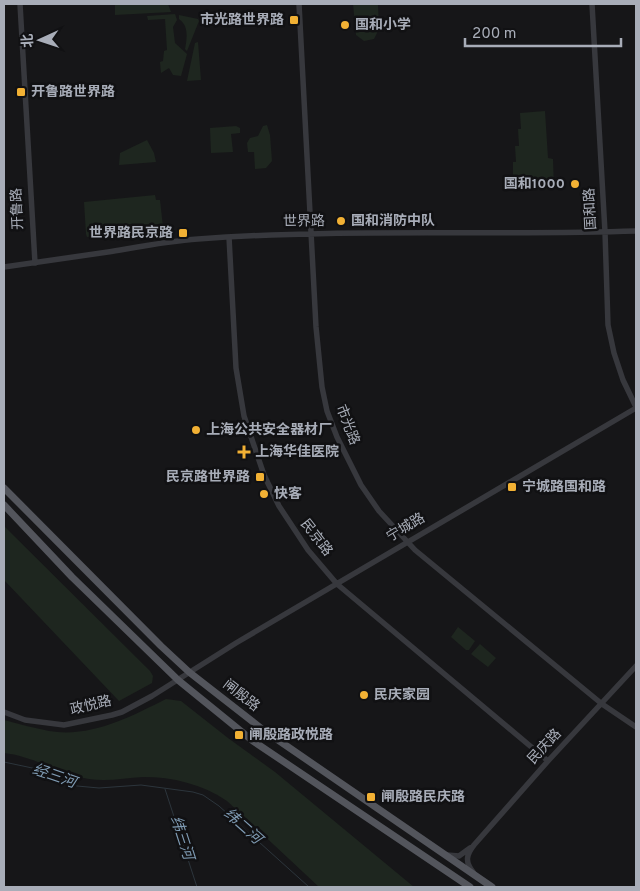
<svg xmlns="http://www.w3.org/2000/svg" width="640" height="891" font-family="Overpass,'Noto Sans SC',sans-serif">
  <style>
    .green { fill: #1e261f }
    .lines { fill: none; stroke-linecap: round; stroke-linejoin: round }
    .stream { stroke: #2c353c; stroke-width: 1 }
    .minor { stroke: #37383d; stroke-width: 5.5 }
    .major { stroke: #53555c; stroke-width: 7 }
    .poi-dot { fill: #f2b134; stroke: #111113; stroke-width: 2 }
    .labels { text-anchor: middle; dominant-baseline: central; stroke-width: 5; stroke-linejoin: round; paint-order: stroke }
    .poi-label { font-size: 14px; font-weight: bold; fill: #a8adb8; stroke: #111113; text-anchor: start }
    .street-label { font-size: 14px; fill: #a8adb8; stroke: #111113 }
    .water-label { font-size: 15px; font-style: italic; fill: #7f9bb3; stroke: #111113 }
  </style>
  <rect width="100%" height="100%" fill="#161618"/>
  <path class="green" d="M 115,4 L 168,4 L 171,12 L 115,15 Z
    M 353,4 L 378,4 L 379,29 L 374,39 L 364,41 L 356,35 Z
    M 175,14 L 177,20 L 173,27 L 175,43 L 187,54 L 181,76 L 173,75 L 169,68 L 161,73 L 160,62 L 163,61 L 164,51 L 167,50 L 165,19 L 148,20 L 147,16 Z
    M 179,15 L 198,19 L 199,21 L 187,51 L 185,49 C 187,38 189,26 179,19 Z
    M 198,42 L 201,80 L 187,81 L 195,43 Z
    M 545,111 L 548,158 L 553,159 L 554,189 L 524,190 L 523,178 L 513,179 L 513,162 L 516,162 L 515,146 L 519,146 L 518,129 L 521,129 L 520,113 Z
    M 267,125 L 270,135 L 272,161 L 266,168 L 255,169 L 254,152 L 248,152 L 247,143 L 250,138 L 258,136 L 263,126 Z
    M 236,126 L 240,128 L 240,133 L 231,134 L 233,152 L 211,153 L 210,128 Z
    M 147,140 L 154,153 L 156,162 L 119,165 L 120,153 Z
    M 155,195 L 156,200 L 160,200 L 163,227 L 87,237 L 86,234 L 84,202 Z
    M 4,526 L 150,671 L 153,676 L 152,683 L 119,701 L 4,580 Z
    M 458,627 L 475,641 L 469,650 L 466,650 L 451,637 Z
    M 480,644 L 496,658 L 488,667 L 471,654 Z
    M 166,699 L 181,701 L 228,738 L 275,772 L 414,887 L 319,887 L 227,801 C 202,784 173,777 143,777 C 125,778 107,782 89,779 C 60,774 33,756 4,753 L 4,720 C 19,724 34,728 49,731 C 91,738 130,717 166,699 Z"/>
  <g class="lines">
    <path class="stream" d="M 4,762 L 37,769 L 77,786 L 99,788 L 141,785 L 193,792 L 203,795 L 219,806 L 309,887
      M 165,789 L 197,887"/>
    <path class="minor" d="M 20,4 L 35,263
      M 299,4 L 316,327 L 322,387 L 327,411 L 337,437 L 361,485 L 379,511 L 415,550 L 602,704 L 636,727
      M 592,4 L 605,232 L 608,325 L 614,353 L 623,380 L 636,407
      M 229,237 L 236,368 L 244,416 L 264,475 L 279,506 L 308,550 L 337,584 L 548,761
      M 4,267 C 39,262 74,257 108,252 C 138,247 168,241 198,239 C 344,228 490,236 636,231
      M 4,712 L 25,720 L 64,725 L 112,715 L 122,712 L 152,696 L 236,643 L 636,408
      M 447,855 L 459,856 L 470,848
      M 473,872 C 465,862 466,855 474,845 L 548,761 L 636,666"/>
    <path class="major" d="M 4,488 L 161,646 L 189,672 L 262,729 L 492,887
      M 4,505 L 72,577 L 178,680 L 253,741 L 470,887"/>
  </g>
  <g class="poi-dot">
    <rect x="289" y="15" width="10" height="10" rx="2.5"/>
    <circle cx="345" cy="25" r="5"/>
    <rect x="16" y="87" width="10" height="10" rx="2.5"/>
    <circle cx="575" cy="184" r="5"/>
    <circle cx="341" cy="221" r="5"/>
    <rect x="178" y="228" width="10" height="10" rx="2.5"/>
    <circle cx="196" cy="430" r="5"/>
    <path d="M241.5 444.5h5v5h5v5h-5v5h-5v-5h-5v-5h5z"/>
    <rect x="255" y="472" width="10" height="10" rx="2.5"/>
    <rect x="507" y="482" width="10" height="10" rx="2.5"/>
    <circle cx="264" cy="494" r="5"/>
    <circle cx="364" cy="695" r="5"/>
    <rect x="234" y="730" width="10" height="10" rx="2.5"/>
    <rect x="366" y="792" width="10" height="10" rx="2.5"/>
  </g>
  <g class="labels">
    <g class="poi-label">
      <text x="284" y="20" text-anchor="end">市光路世界路</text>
      <text x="355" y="25">国和小学</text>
      <text x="31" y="92">开鲁路世界路</text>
      <text x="565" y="184" text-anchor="end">国和1000</text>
      <text x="351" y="221">国和消防中队</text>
      <text x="173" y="233" text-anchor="end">世界路民京路</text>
      <text x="206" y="430">上海公共安全器材厂</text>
      <text x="255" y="452">上海华佳医院</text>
      <text x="250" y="477" text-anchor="end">民京路世界路</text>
      <text x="522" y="487">宁城路国和路</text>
      <text x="274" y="494">快客</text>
      <text x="374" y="695">民庆家园</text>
      <text x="249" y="735">闸殷路政悦路</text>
      <text x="381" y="797">闸殷路民庆路</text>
    </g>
    <g class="street-label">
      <text transform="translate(18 209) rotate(-93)">开鲁路</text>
      <text transform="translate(591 209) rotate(-93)">国和路</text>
      <text transform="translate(304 222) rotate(-1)">世界路</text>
      <text transform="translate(347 425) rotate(69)">市光路</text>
      <text transform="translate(406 528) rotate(-31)">宁城路</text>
      <text transform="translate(316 538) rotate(52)">民京路</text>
      <text transform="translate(241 696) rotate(38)">闸殷路</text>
      <text transform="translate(91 706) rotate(-13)">政悦路</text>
      <text transform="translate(545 747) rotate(-47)">民庆路</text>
    </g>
    <g class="water-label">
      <text transform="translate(54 777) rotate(19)">经三河</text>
      <text transform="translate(242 827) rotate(42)">纬二河</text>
      <text transform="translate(181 838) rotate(72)">纬三河</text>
    </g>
  </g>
  <rect width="640" height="891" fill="none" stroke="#a8adb8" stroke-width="10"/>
  <g transform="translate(40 40) rotate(267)" stroke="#111113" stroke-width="4" paint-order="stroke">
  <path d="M0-4L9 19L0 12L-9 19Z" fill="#a8adb8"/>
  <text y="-8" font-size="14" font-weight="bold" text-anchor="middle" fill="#a8adb8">北</text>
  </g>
  <path d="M465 38v8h156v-8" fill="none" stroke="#a8adb8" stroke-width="2.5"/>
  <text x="472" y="38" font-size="15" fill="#a8adb8" stroke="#111113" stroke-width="4" paint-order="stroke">200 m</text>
</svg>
